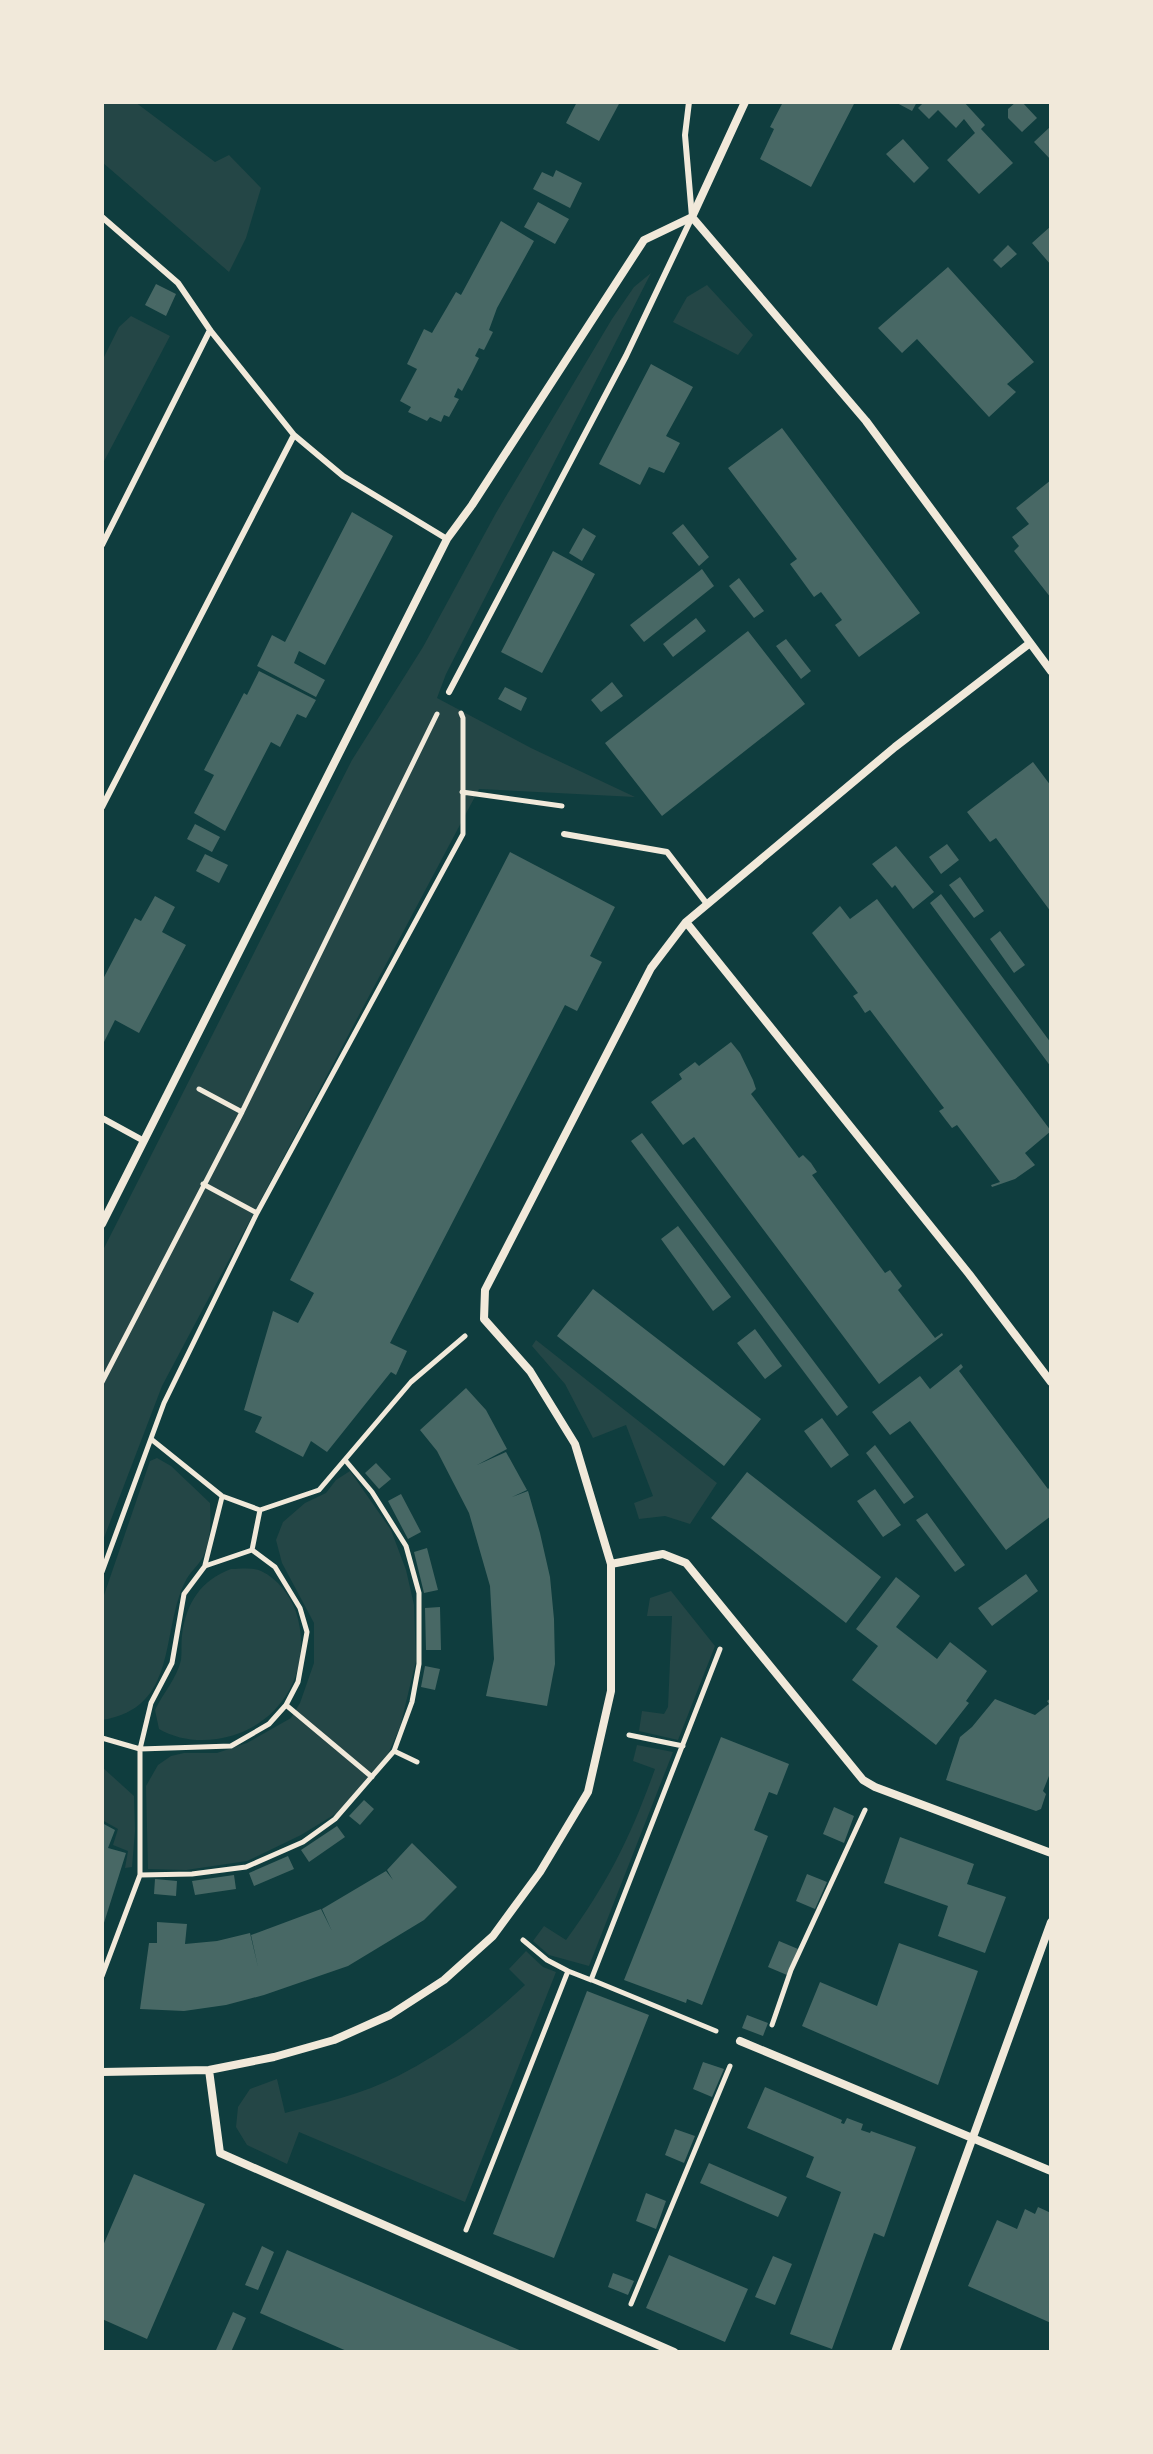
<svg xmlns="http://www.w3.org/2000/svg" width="1153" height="2454" font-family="'Roboto Condensed',sans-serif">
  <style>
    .green { fill: #244646 }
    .building { fill: #486865 }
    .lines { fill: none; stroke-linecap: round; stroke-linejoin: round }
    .path { stroke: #f1e9da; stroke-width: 5 }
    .service { stroke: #f1e9da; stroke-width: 6 }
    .minor { stroke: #f1e9da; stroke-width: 8 }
  </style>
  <rect width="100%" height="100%" fill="#0f3d3e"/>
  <path class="green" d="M 102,102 L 135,102 L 215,162 L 229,155 L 261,188 L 246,238 L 229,272 L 102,162 Z
    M 651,273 L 446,674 L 437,698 L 531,748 L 635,797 L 479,789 L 162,1386 L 102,1543 L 102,1252 L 352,760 L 423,647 L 496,513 L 612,319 L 634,287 Z
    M 707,285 L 753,335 L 738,355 L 673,322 L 687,297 Z
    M 131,316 L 170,336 L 102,465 L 102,361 L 119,327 Z
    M 536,1340 L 717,1483 L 690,1524 L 665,1516 L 639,1519 L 634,1503 L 653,1496 L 626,1425 L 593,1438 L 565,1384 L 532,1346 Z
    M 157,1458 L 171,1466 L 210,1503 C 211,1522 211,1540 203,1557 C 198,1566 189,1573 185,1582 C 160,1633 179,1708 102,1720 L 102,1601 L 150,1461 Z
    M 350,1471 L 391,1530 L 406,1570 L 414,1605 L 416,1661 L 400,1727 L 388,1754 L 337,1813 L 301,1835 L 247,1861 L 186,1870 L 148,1869 L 146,1786 L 158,1765 L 171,1756 L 184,1753 L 217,1753 L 247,1743 L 291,1718 L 300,1703 L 314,1663 L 314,1623 L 282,1563 L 276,1540 L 283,1522 L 305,1503 L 326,1493 L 336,1480 Z
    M 231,1569 C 240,1569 253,1567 261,1571 C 278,1579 290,1595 296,1612 C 315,1671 279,1730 217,1739 C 196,1742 177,1739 159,1729 L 155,1710 C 163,1693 177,1678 181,1660 C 182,1652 181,1643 182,1635 C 186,1603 201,1580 231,1569 Z
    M 671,1591 L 715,1646 L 678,1740 L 639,1731 L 642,1711 L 664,1714 L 668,1707 L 672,1616 L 647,1616 L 650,1598 Z
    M 637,1745 L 673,1752 L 589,1966 L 549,1955 L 533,1941 L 544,1926 L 566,1940 C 608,1883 631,1836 655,1769 L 633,1761 Z
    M 102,1767 L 134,1796 L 135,1831 L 132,1867 L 125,1868 L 128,1851 L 113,1845 L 118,1829 L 102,1820 Z
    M 526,1951 L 543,1967 L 556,1972 L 465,2202 L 299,2132 L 287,2164 L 247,2145 L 236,2127 L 238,2107 L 250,2089 L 277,2079 L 285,2113 C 323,2103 363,2094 398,2076 C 445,2052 487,2021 525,1985 L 509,1969 Z"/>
  <path class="building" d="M 577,102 L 620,102 L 599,141 L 566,123 Z
    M 783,102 L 855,102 L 811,187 L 760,159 L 774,129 L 770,127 Z
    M 895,102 L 917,102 L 912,111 Z
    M 924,102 L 964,102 L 985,125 L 981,129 L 1013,163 L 979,194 L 947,160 L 975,133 L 964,119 L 956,128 L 938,110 L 929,119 L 918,108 Z
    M 1016,102 L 1022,102 L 1037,118 L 1022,132 L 1008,118 L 1008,109 Z
    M 1051,126 L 1051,160 L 1034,142 Z
    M 903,139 L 929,168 L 914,183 L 886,154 Z
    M 556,170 L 582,183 L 570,208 L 533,189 L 542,172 L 553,177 Z
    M 538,202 L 569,219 L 555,244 L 524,227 Z
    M 501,221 L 534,241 L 497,308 L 489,330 L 493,332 L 484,350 L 479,348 L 475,356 L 479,358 L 471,374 L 462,391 L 458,388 L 454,397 L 459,399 L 449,417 L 444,415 L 441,422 L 430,417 L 427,421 L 408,412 L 411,407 L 400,401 L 417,369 L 407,364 L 424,329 L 432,333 L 456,292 L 461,295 Z
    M 1051,226 L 1051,265 L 1032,243 Z
    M 1008,245 L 1017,254 L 1001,268 L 993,260 Z
    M 948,267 L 1034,362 L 1007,384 L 1016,392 L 989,417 L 917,339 L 902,353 L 878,328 Z
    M 156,284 L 176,294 L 166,316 L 145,305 Z
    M 651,364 L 693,387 L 666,436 L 680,443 L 664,473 L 649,467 L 640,485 L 599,464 Z
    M 782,428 L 920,613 L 859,657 L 835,625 L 842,620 L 821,592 L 814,597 L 790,564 L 797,559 L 728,468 Z
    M 1051,480 L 1051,598 L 1014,551 L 1019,546 L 1012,537 L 1029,524 L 1016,508 Z
    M 352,512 L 393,536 L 325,665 L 299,651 L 294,663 L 325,680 L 316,697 L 257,666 L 272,635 L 285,642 Z
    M 683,524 L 709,557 L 699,566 L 672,533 Z
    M 583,528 L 596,536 L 582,561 L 569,553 Z
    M 553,551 L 595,574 L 542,673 L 501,652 Z
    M 702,569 L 714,586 L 644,642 L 630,625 Z
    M 739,578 L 764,611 L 754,618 L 729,586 Z
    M 696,618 L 706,631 L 673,657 L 663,644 Z
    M 748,631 L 805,704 L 662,816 L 605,743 Z
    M 786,639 L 811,671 L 801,679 L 776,646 Z
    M 259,671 L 316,700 L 306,718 L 297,714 L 280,747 L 271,742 L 225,831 L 194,813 L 214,775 L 204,770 L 244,693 L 247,695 Z
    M 612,682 L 623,696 L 601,712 L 591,700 Z
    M 505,687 L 527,698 L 521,711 L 498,699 Z
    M 1033,762 L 1051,786 L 1051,912 L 996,838 L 990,842 L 967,812 Z
    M 195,824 L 220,837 L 212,852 L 187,839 Z
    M 947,844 L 959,860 L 941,874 L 929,857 Z
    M 896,846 L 934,892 L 913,909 L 895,885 L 892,888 L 872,864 Z
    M 510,852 L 615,907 L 590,956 L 602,962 L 577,1011 L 565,1005 L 390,1343 L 407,1351 L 396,1375 L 391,1372 L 327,1452 L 311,1441 L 303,1457 L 255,1432 L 262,1417 L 244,1410 L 273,1311 L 298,1323 L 314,1293 L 290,1280 Z
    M 205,854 L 228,865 L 219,883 L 196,871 Z
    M 960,877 L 984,911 L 974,918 L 949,885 Z
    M 941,894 L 1051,1043 L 1051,1067 L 930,903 Z
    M 155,896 L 175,907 L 162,932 L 186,945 L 139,1033 L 115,1020 L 102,1046 L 102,981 L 135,918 L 141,921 Z
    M 877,899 L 1051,1131 L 1025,1153 L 1035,1165 L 1015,1179 L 992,1187 L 991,1185 L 1000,1182 L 957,1125 L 952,1128 L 945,1119 L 939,1111 L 944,1108 L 870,1010 L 865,1013 L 859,1004 L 853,996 L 858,993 L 812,933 L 840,906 L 850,919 Z
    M 1000,931 L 1025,965 L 1014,973 L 990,939 Z
    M 731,1042 L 740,1053 L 753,1080 L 756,1089 L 751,1094 L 799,1158 L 803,1155 L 811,1163 L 817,1172 L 812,1175 L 885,1273 L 890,1270 L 902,1286 L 898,1290 L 935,1338 L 942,1333 L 943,1335 L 879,1384 L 694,1137 L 683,1145 L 651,1102 L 682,1079 L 679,1074 L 695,1062 L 699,1066 Z
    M 642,1133 L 848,1407 L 837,1416 L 631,1141 Z
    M 678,1226 L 731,1297 L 713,1311 L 661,1239 Z
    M 593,1289 L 761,1419 L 724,1466 L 557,1336 Z
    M 755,1329 L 782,1366 L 765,1379 L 737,1343 Z
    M 961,1364 L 963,1367 L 959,1371 L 1048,1489 L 1051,1486 L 1051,1516 L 1006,1550 L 910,1421 L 890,1435 L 872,1412 L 920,1376 L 930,1389 Z
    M 466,1388 L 486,1410 L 507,1449 L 477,1465 L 506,1452 L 527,1490 L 512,1497 L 528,1491 L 540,1533 L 550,1577 L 554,1619 L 555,1664 L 547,1706 L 486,1696 L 494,1659 L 490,1586 L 469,1513 L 437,1451 L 420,1430 Z
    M 822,1418 L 849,1455 L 831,1468 L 804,1431 Z
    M 875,1445 L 914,1497 L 904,1504 L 866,1453 Z
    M 376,1463 L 391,1479 L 379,1489 L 365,1473 Z
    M 747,1472 L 881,1577 L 846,1623 L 711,1518 Z
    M 875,1489 L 901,1525 L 883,1537 L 857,1501 Z
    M 401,1494 L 421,1532 L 408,1539 L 388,1501 Z
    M 927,1513 L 965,1565 L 955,1572 L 916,1520 Z
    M 427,1548 L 438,1590 L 424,1593 L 414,1552 Z
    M 1026,1574 L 1038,1591 L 992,1626 L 978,1608 Z
    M 896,1577 L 920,1596 L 896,1627 L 937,1659 L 950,1642 L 987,1671 L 966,1701 L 969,1703 L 936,1745 L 852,1680 L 878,1646 L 856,1629 Z
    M 440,1607 L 441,1650 L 426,1650 L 425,1608 Z
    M 425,1666 L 440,1669 L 435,1690 L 421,1687 Z
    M 1051,1698 L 1051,1771 L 1043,1791 L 1046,1794 L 1041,1809 L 1036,1811 L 946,1780 L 960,1737 L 972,1727 L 995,1699 L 1035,1715 L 1049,1704 L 1047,1701 Z
    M 721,1737 L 789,1764 L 777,1795 L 769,1792 L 754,1830 L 768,1836 L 702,2005 L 687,1999 L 686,2003 L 624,1980 Z
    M 364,1800 L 374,1809 L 360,1825 L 349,1816 Z
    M 834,1807 L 854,1816 L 844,1843 L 823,1834 Z
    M 102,1823 L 115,1830 L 108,1848 L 126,1853 L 103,1926 Z
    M 337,1826 L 345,1837 L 309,1862 L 301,1850 Z
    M 900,1837 L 974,1864 L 967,1884 L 1006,1897 L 985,1953 L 938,1936 L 948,1906 L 884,1883 Z
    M 412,1843 L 457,1887 L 424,1920 L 348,1966 L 264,1995 L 226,2005 L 184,2011 L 140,2009 L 149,1943 L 157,1943 L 157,1922 L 187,1924 L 185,1944 L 217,1941 L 250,1933 L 258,1967 L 251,1935 L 321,1909 L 332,1931 L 322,1909 L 386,1871 L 393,1880 L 387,1870 Z
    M 288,1856 L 294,1869 L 254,1886 L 249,1873 Z
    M 807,1874 L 827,1882 L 815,1909 L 796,1901 Z
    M 234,1875 L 236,1889 L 195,1895 L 192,1881 Z
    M 155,1879 L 177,1881 L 176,1896 L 154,1894 Z
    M 779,1941 L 798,1949 L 787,1975 L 768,1967 Z
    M 899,1943 L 978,1971 L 938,2085 L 802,2026 L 820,1982 L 877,2006 Z
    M 587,1991 L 649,2015 L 554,2258 L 493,2234 Z
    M 747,2015 L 768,2023 L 763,2036 L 742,2028 Z
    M 703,2062 L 724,2069 L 712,2097 L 693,2089 Z
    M 765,2087 L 842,2120 L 841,2123 L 844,2124 L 847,2118 L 863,2124 L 861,2130 L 870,2133 L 871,2131 L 916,2147 L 884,2237 L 874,2233 L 832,2349 L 790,2334 L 841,2192 L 806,2177 L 814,2157 L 747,2128 Z
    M 675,2129 L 695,2136 L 684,2163 L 665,2155 Z
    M 709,2163 L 787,2197 L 778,2217 L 700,2183 Z
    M 134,2174 L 205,2204 L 147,2339 L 102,2319 L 102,2248 Z
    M 646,2193 L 666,2201 L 656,2229 L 636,2221 Z
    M 1038,2207 L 1051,2213 L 1051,2323 L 968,2286 L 997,2220 L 1017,2229 L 1025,2209 L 1035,2214 Z
    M 262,2246 L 274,2252 L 258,2290 L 245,2285 Z
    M 287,2250 L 428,2311 L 524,2352 L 349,2352 L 296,2329 L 260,2313 Z
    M 669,2255 L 748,2289 L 725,2342 L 646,2308 Z
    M 773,2256 L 792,2264 L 775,2305 L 755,2297 Z
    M 613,2273 L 634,2281 L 628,2295 L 608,2287 Z
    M 233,2312 L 246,2318 L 231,2352 L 220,2352 L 216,2350 Z"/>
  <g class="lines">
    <path class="path" d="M 462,792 L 562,806
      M 199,1089 L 242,1112
      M 203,1184 L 257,1213
      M 102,1382 L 242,1112 L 437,714
      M 151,1439 L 222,1496 L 260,1510 L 319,1490 L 411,1382 L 465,1336
      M 205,1565 L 222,1497
      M 102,1572 L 164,1403 L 257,1213 L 463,834 L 463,718 L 461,713
      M 286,1705 L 372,1777
      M 629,1735 L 683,1746
      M 102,1738 L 140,1749 L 231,1746 L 269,1724 L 286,1705 L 298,1682 L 307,1632 L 300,1608 L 275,1567 L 252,1550
      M 394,1751 L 417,1762
      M 140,1875 L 192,1874 L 246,1867 L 303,1842 L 335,1819 L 394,1751 L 412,1702 L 419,1664 L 419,1593 L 406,1546 L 372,1492 L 345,1460
      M 523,1940 L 547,1960 L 568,1971
      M 102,1976 L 140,1875 L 140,1749 L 151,1703 L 172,1663 L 184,1594 L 205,1566 L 252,1550 L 260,1510
      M 592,1980 L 716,2031
      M 772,2025 L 791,1970 L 865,1810
      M 466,2230 L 568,1971 L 591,1980 L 720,1649
      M 631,2304 L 730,2066"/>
    <path class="service" d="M 102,217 L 178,283 L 210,330 L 294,435 L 102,807
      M 294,435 L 343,476 L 447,539
      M 102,545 L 210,330
      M 449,692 L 626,356 L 692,217 L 685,135 L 689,102
      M 564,834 L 667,852 L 707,904
      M 102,1118 L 144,1141"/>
    <path class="minor" d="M 692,217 L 866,421 L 1051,671
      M 686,922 L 969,1274 L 1051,1382
      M 102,1224 L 447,539 L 472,505 L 644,240 L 692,217 L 745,102
      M 611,1564 L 663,1554 L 686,1563 L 863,1780 L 875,1787 L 1051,1853
      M 740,2041 L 1051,2171
      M 209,2070 L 220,2153 L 674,2352
      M 102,2072 L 209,2070 L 274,2057 L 334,2040 L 390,2015 L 444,1980 L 493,1936 L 540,1872 L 588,1792 L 611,1691 L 611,1564 L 575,1444 L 530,1371 L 484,1319 L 485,1290 L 651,968 L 686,922 L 895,747 L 1030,643
      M 895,2352 L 1051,1922"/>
  </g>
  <rect width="1153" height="2454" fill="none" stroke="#f1e9da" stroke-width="208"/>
</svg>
